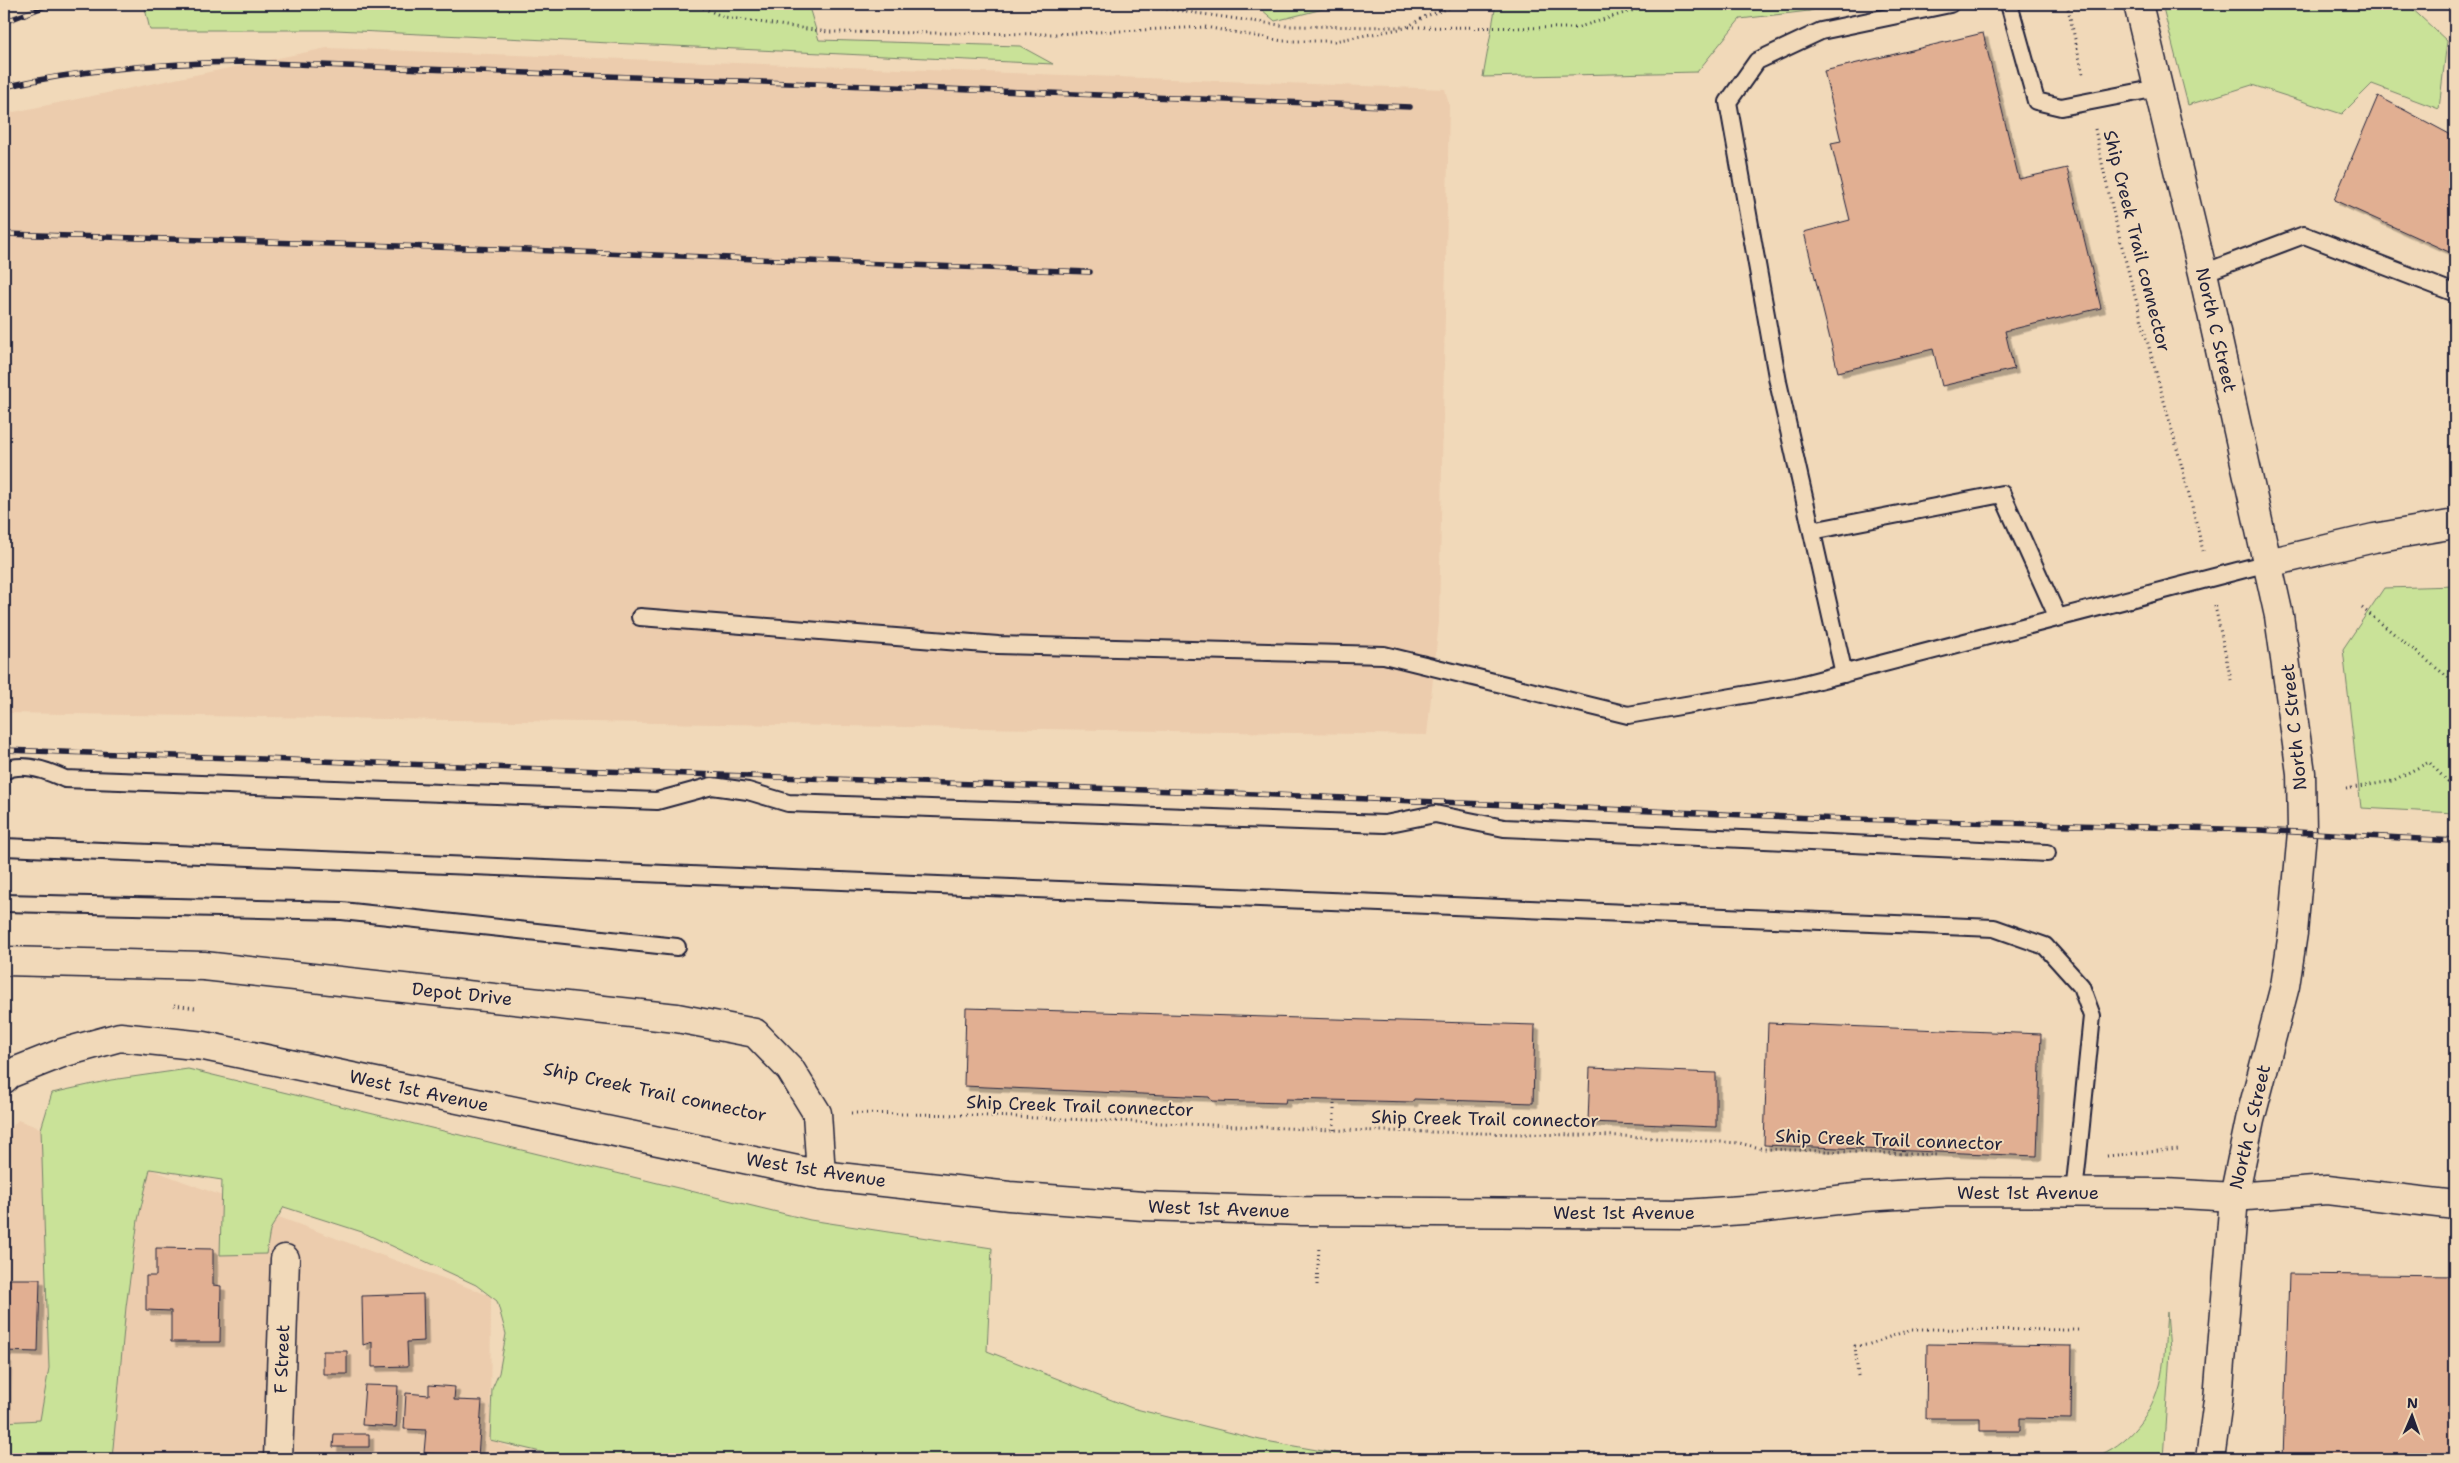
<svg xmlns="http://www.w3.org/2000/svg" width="2459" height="1463" font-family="'Shantell Sans',sans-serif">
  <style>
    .built { fill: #ecccad }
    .green { fill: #c9e298; stroke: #76826a }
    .building { fill: #e1af92; stroke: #22223b; filter: url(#shadow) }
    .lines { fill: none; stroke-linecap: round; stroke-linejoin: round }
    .lane-casing { stroke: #22223b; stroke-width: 20 }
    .street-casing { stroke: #22223b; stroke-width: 31 }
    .secondary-casing { stroke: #22223b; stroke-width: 31 }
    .path { stroke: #22223b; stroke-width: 3; stroke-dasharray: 1 4; stroke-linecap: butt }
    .lane { stroke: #f1d9b9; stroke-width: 16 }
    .street { stroke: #f1d9b9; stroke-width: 28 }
    .secondary { stroke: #f1d9b9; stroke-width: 28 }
    .rail-casing { stroke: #22223b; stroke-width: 5.5 }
    .rail { stroke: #f1d9b9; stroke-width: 4; stroke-dasharray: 11; stroke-linecap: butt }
    .labels { text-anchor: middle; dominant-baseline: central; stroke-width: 4; stroke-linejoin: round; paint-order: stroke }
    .street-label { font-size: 18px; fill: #22223b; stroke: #f1d9b9 }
  </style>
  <defs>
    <filter id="shadow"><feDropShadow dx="4.5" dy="4.5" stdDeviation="0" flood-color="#0004"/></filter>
  </defs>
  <rect width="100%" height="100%" fill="#f1d9b9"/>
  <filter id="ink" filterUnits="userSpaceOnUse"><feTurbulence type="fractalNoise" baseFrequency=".02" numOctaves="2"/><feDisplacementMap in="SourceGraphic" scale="10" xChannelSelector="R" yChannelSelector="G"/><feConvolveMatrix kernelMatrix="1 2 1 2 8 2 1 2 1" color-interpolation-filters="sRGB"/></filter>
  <g filter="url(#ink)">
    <path class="built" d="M 327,48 L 1445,89 L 1449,105 L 1439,622 L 1427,735 L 4,713 L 4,114 Z
      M 18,1120 L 491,1296 L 490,1439 L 538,1459 L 4,1459 L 4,1136 Z"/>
    <path class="green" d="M 144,4 L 808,4 L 819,40 L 1020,46 L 1053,64 L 336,30 L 150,30 Z
      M 1255,4 L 1343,4 L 1275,21 Z
      M 1496,4 L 1835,4 L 1809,11 L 1740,19 L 1697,72 L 1483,77 Z
      M 2162,4 L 2407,4 L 2447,41 L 2439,109 L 2372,84 L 2342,114 L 2252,85 L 2188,105 Z
      M 2455,586 L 2455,813 L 2361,808 L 2343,649 L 2384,588 Z
      M 188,1069 L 810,1220 L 992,1248 L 987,1351 L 1132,1408 L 1260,1440 L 1368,1459 L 554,1459 L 541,1452 L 490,1440 L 492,1389 L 499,1373 L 506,1334 L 497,1301 L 476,1285 L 362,1232 L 284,1207 L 270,1230 L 266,1254 L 220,1255 L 222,1180 L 150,1169 L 138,1220 L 126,1307 L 112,1459 L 4,1459 L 4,1422 L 40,1420 L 49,1368 L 41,1129 L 52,1093 L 111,1080 Z
      M 2167,1312 L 2170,1351 L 2163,1459 L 2088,1459 C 2122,1450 2149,1420 2159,1385 C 2165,1366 2165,1333 2167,1312 Z"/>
    <path class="building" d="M 1983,33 L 2019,179 L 2067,168 L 2101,308 L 2005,331 L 2014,369 L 1942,386 L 1933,349 L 1838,372 L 1804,232 L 1850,220 L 1831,143 L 1841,141 L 1824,71 Z
      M 2378,96 L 2455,137 L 2455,240 L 2449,252 L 2334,200 Z
      M 966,1008 L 1535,1025 L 1533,1103 L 1414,1099 L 1413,1102 L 1286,1099 L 1285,1103 L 1212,1101 L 1209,1097 L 964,1086 Z
      M 1768,1023 L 2041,1034 L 2037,1156 L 1764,1145 Z
      M 1590,1068 L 1716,1073 L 1716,1127 L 1588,1122 Z
      M 156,1248 L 213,1249 L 213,1285 L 221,1286 L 220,1342 L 171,1342 L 171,1311 L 146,1310 L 146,1276 L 156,1276 Z
      M 2289,1274 L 2455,1276 L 2455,1459 L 2283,1459 Z
      M 4,1279 L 40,1279 L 38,1352 L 4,1351 Z
      M 423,1294 L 424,1341 L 407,1342 L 408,1366 L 372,1367 L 372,1342 L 363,1345 L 362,1296 Z
      M 1927,1344 L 2072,1346 L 2071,1419 L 2020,1418 L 2020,1431 L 1980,1431 L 1980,1418 L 1926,1418 Z
      M 323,1351 L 347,1351 L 347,1374 L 323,1374 Z
      M 4,1358 L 7,1358 L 6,1416 L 4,1416 Z
      M 365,1385 L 398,1386 L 396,1427 L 362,1425 Z
      M 429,1385 L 455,1387 L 454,1400 L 482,1401 L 478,1457 L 424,1453 L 426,1430 L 404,1429 L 406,1393 L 429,1395 Z
      M 334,1434 L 369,1434 L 369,1447 L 333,1447 Z"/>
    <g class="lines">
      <g class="lane-casing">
        <path id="lane" d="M 2009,4 L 2036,101 L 2061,107 L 2158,88
          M 2203,273 L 2304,235 L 2455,293
          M 1812,531 L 2002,494 L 2058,618
          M 640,617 L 998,645 L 1384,655 L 1628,715 L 1796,686 L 2268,563
          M 1844,674 L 1778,382 L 1728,102 L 1757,61 L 1821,31 L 1950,4
          M 4,771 C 22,761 48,771 65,779 L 657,801 L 712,786 L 748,791 L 788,803 L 1385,824 L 1435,814 L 1504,828 L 2047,853
          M 4,847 L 1994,928 L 2045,946 L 2081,986 L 2092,1016 L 2074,1194
          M 4,903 L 342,911 L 677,947"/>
      </g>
      <g class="street-casing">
        <path id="street" d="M 2268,563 L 2374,538 L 2455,524
          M 4,961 L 204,966 L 677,1018 L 755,1033 L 790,1069 L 817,1113 L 821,1175
          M 4,1079 L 9,1074 L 62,1053 L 120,1037 L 204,1046 L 821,1175 L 1009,1196 L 1143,1206 L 1302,1211 L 1685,1214 L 1757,1209 L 1864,1197 L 1946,1192 L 2165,1193 L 2234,1197 L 2327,1190 L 2455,1205
          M 278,1459 L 285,1259"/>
      </g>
      <g class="secondary-casing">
        <path id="secondary" d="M 2138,4 L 2203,273 L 2279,616 L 2301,773 L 2302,832 L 2293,933 L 2285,986 L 2250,1120 L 2234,1197 L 2218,1400 L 2210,1459"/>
      </g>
      <path class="path" d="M 694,4 L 724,17 L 828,32 L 1054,34 L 1205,27 L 1283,41 L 1334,41 L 1405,28 L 1426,16 L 1460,4
        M 1132,4 L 1287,26 L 1403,27
        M 1791,4 L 1793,13
        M 2067,4 L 2083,74
        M 1409,27 L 1576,28 L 1654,4
        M 2095,129 C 2123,271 2170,410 2203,551
        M 2215,606 L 2231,680
        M 2362,608 L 2455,683
        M 2346,789 L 2392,781 L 2429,762 L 2448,782 L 2455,772
        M 174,1005 L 195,1008
        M 851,1113 L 965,1115 L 1334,1130 L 1623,1136 L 1739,1143 L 1764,1149 L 1939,1155
        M 1334,1130 L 1334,1100
        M 2107,1156 L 2179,1149
        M 1317,1285 L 1319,1246
        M 1858,1376 L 1855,1346 L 1867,1345 L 1912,1329 L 2081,1330"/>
      <use href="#lane" class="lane"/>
      <use href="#street" class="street"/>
      <use href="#secondary" class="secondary"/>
      <g class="rail-casing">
        <path id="rail" d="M 4,22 L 51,4
          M 4,87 C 83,69 162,63 244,62 L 1410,107
          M 4,234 L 499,249 L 1090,272
          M 4,750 L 1231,793 L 1814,818 L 2260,830 L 2455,841"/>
      </g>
      <use href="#rail" class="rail"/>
    </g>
  </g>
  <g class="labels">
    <g class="street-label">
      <text transform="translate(2137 241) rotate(76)">Ship Creek Trail connector</text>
      <text transform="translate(2216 330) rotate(77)">North C Street</text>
      <text transform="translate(2294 727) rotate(-96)">North C Street</text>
      <text transform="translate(462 994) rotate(6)">Depot Drive</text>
      <text transform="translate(419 1091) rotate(12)">West 1st Avenue</text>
      <text transform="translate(655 1092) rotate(12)">Ship Creek Trail connector</text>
      <text transform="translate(1080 1106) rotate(2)">Ship Creek Trail connector</text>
      <text transform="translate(1485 1119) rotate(1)">Ship Creek Trail connector</text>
      <text transform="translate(2250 1127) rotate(-77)">North C Street</text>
      <text transform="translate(1889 1140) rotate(2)">Ship Creek Trail connector</text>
      <text transform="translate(816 1170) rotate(9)">West 1st Avenue</text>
      <text x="2028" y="1193">West 1st Avenue</text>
      <text transform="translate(1219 1209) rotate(2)">West 1st Avenue</text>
      <text x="1624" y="1213">West 1st Avenue</text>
      <text transform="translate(282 1359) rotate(-88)">F Street</text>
    </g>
  </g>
  <rect width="2459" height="1463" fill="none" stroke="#f1d9b9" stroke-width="20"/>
  <rect x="10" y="10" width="2439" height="1443" fill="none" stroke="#22223b" stroke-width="2" filter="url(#ink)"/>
  <g transform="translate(2412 1416) rotate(2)" stroke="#f1d9b9" stroke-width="4" paint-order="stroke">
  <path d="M0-4L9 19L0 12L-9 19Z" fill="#22223b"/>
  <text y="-8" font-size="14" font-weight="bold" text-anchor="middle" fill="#22223b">N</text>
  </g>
</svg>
